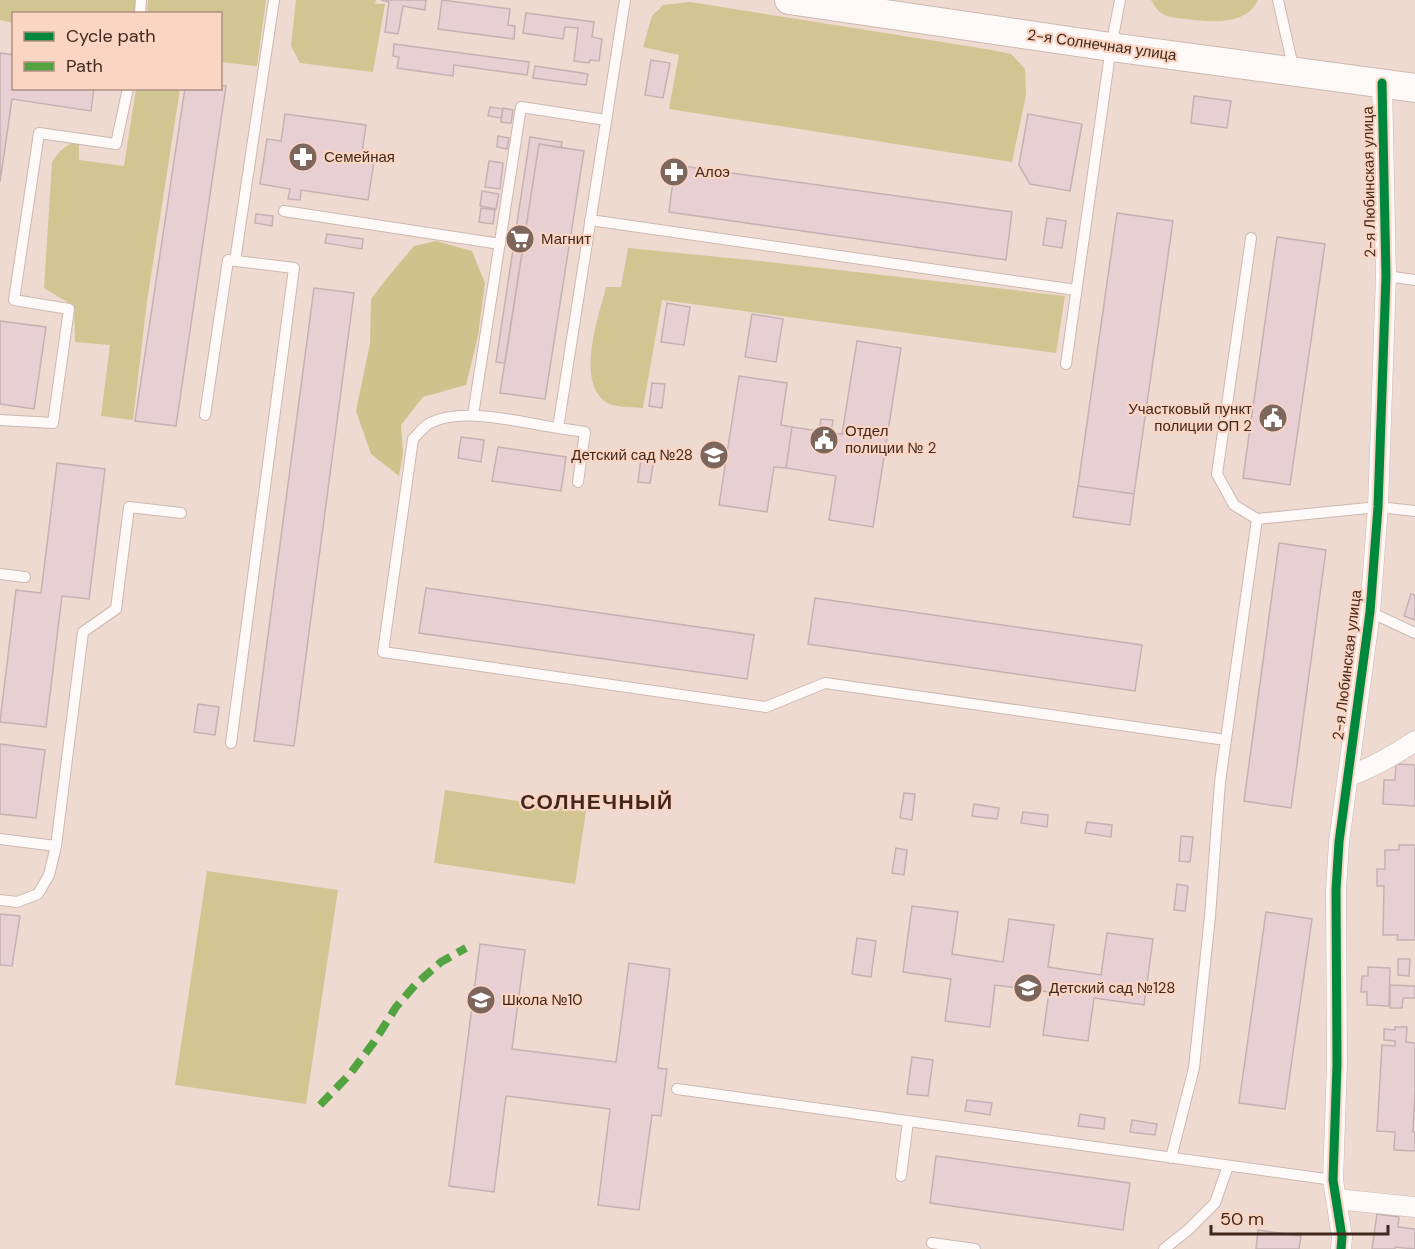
<svg xmlns="http://www.w3.org/2000/svg" width="1415" height="1249" font-family="'DM Sans',sans-serif">
  <style>
    .green { fill: #d1c592 }
    .forest { fill: #cfc38d }
    .building { fill: #e8cfd3; stroke: #c5b1b2; stroke-width: 1.5 }
    .lines { fill: none; stroke-linecap: round; stroke-linejoin: round }
    .lane-casing { stroke: #cdb8af; stroke-width: 12 }
    .street-casing { stroke: #cdb8af; stroke-width: 21 }
    .secondary-casing { stroke: #cdb8af; stroke-width: 30 }
    .lane { stroke: #fcf9f8; stroke-width: 10 }
    .street { stroke: #fcf9f8; stroke-width: 20 }
    .secondary { stroke: #fcf9f8; stroke-width: 28 }
    .quiet { stroke: #54a341; stroke-width: 8; stroke-dasharray: 15 8; stroke-linecap: butt }
    .cycleway-casing { stroke: #fbd5c3; stroke-width: 13 }
    .cycleway { stroke: #00873e; stroke-width: 9 }
    .labels { text-anchor: middle; dominant-baseline: central; stroke-width: 4.5; stroke-linejoin: round; paint-order: stroke }
    .street-label { font-size: 15px; fill: #40281d; stroke: #fbd5c3 }
    .poi-label { font-size: 15px; fill: #40281d; stroke: #fbd5c3; text-anchor: start }
    .district-label { font-size: 21px; font-weight: bold; letter-spacing: 1.5px; fill: #40281d; stroke: #fbd5c3 }
  </style>
  <rect width="100%" height="100%" fill="#eedad0"/>
  <path class="green" d="M 0,0 L 136,0 L 134,13 L 14,14 L 13,23 L 0,20 Z
    M 148,0 L 266,0 L 257,66 L 221,62 L 220,14 L 147,13 Z
    M 296,0 L 376,0 L 375,4 L 385,4 L 373,72 L 300,63 L 291,46 Z
    M 1151,0 L 1258,0 C 1246,26 1210,22 1186,19 C 1180,18 1173,18 1167,16 C 1160,14 1155,7 1151,0 Z
    M 690,2 L 992,50 L 1011,54 L 1025,69 L 1026,95 L 1012,162 L 669,109 L 679,55 L 643,47 L 652,16 L 663,5 Z
    M 136,89 L 180,89 L 147,301 L 133,420 L 101,416 L 110,345 L 75,342 L 74,306 L 44,288 L 52,162 C 59,152 65,143 79,142 L 79,160 L 124,166 Z
    M 628,248 L 760,261 L 1065,296 L 1056,353 L 662,300 L 643,408 C 633,407 619,408 610,404 C 573,387 599,316 606,287 L 621,287 Z
    M 445,790 L 586,811 L 575,884 L 434,863 Z
    M 207,871 L 338,890 L 306,1104 L 175,1085 Z"/>
  <path class="forest" d="M 436,241 L 472,251 L 485,283 L 478,336 L 466,385 L 423,397 L 401,425 L 403,454 L 399,476 L 371,454 L 356,411 L 370,343 L 371,299 L 387,278 L 414,246 Z"/>
  <path class="building" d="M 381,0 L 426,0 L 425,10 L 403,6 L 398,34 L 385,32 L 389,2 Z
    M 442,0 L 510,9 L 508,25 L 515,26 L 514,39 L 438,29 Z
    M 526,13 L 594,22 L 592,37 L 602,39 L 599,61 L 590,60 L 589,63 L 574,61 L 578,28 L 565,27 L 563,39 L 523,33 Z
    M 394,44 L 529,62 L 527,75 L 454,65 L 453,76 L 397,68 L 399,57 L 393,56 Z
    M 0,53 L 14,55 L 14,88 L 94,88 L 91,111 L 12,99 L 0,182 Z
    M 651,60 L 670,63 L 663,98 L 645,95 Z
    M 535,66 L 588,74 L 586,85 L 533,78 Z
    M 220,85 L 226,86 L 176,426 L 135,421 L 185,88 L 220,88 Z
    M 1194,96 L 1231,101 L 1227,128 L 1191,123 Z
    M 490,107 L 503,109 L 501,118 L 488,116 Z
    M 503,108 L 513,110 L 511,123 L 501,122 Z
    M 285,114 L 366,125 L 362,153 L 375,155 L 368,200 L 301,190 L 300,200 L 288,199 L 290,189 L 260,184 L 267,139 L 281,141 Z
    M 1028,114 L 1082,124 L 1070,191 L 1030,184 L 1019,165 Z
    M 498,136 L 509,138 L 507,149 L 497,147 Z
    M 530,137 L 562,142 L 561,148 L 539,144 L 505,363 L 496,362 Z
    M 539,144 L 584,151 L 545,399 L 500,393 Z
    M 489,161 L 503,163 L 500,189 L 485,187 Z
    M 675,165 L 1012,212 L 1006,260 L 669,212 Z
    M 482,191 L 499,194 L 496,209 L 480,206 Z
    M 481,208 L 495,210 L 493,224 L 479,222 Z
    M 1117,213 L 1173,221 L 1134,494 L 1078,486 Z
    M 256,214 L 273,216 L 272,226 L 255,223 Z
    M 1047,218 L 1066,221 L 1062,248 L 1043,245 Z
    M 327,234 L 363,239 L 362,249 L 325,243 Z
    M 1277,237 L 1325,244 L 1290,485 L 1243,478 Z
    M 314,288 L 354,293 L 294,746 L 254,741 Z
    M 667,303 L 690,307 L 684,345 L 661,342 Z
    M 752,314 L 783,319 L 776,362 L 745,357 Z
    M 0,321 L 46,327 L 34,409 L 0,404 Z
    M 857,341 L 901,348 L 873,527 L 829,520 L 836,476 L 786,468 L 792,427 L 819,431 L 821,419 L 833,420 L 831,433 L 842,434 Z
    M 739,376 L 787,383 L 781,425 L 792,427 L 786,468 L 774,467 L 767,512 L 719,505 Z
    M 652,383 L 665,384 L 662,408 L 649,406 Z
    M 461,437 L 484,440 L 481,462 L 458,458 Z
    M 498,447 L 566,457 L 561,491 L 492,481 Z
    M 641,458 L 654,460 L 650,483 L 638,482 Z
    M 57,463 L 105,469 L 89,599 L 62,596 L 46,727 L 0,722 L 16,590 L 41,593 Z
    M 1078,486 L 1134,494 L 1130,525 L 1073,517 Z
    M 1279,543 L 1326,550 L 1291,808 L 1244,801 Z
    M 426,588 L 754,635 L 747,679 L 419,633 Z
    M 1411,594 L 1415,595 L 1415,620 L 1404,616 Z
    M 815,598 L 1142,645 L 1135,691 L 808,644 Z
    M 198,704 L 219,707 L 215,735 L 194,732 Z
    M 0,744 L 45,750 L 36,818 L 0,814 Z
    M 1396,764 L 1415,765 L 1415,806 L 1383,804 L 1384,780 L 1395,780 Z
    M 904,793 L 915,794 L 912,820 L 900,818 Z
    M 974,804 L 999,808 L 997,819 L 972,816 Z
    M 1023,812 L 1048,815 L 1047,827 L 1021,823 Z
    M 1087,822 L 1112,825 L 1111,837 L 1085,833 Z
    M 1181,836 L 1193,837 L 1190,862 L 1179,861 Z
    M 1399,845 L 1415,845 L 1415,940 L 1397,940 L 1398,935 L 1383,935 L 1384,886 L 1377,886 L 1377,869 L 1385,869 L 1385,850 L 1399,850 Z
    M 896,848 L 907,850 L 904,875 L 892,873 Z
    M 1177,884 L 1188,886 L 1185,911 L 1174,910 Z
    M 912,906 L 958,912 L 952,954 L 1003,962 L 1009,919 L 1054,925 L 1048,967 L 1101,975 L 1107,933 L 1153,939 L 1144,1005 L 1094,998 L 1088,1041 L 1043,1035 L 1049,992 L 995,985 L 990,1027 L 945,1021 L 951,979 L 903,972 Z
    M 1266,912 L 1312,919 L 1285,1109 L 1239,1103 Z
    M 0,914 L 20,916 L 12,966 L 0,965 Z
    M 857,938 L 876,941 L 871,977 L 852,974 Z
    M 480,944 L 525,950 L 512,1049 L 616,1062 L 629,963 L 670,969 L 658,1068 L 667,1069 L 661,1116 L 652,1115 L 639,1210 L 598,1205 L 610,1109 L 506,1096 L 494,1192 L 449,1186 Z
    M 1398,959 L 1410,959 L 1409,976 L 1398,975 Z
    M 1368,967 L 1390,968 L 1389,1006 L 1367,1005 L 1367,992 L 1361,992 L 1362,976 L 1368,976 Z
    M 1390,985 L 1415,986 L 1415,998 L 1403,998 L 1402,1008 L 1390,1008 Z
    M 1395,1027 L 1407,1027 L 1406,1042 L 1415,1043 L 1415,1092 L 1413,1132 L 1415,1132 L 1415,1151 L 1394,1150 L 1395,1132 L 1377,1131 L 1382,1045 L 1395,1046 L 1395,1041 L 1384,1040 L 1384,1029 L 1395,1030 Z
    M 912,1057 L 933,1060 L 928,1096 L 907,1094 Z
    M 967,1100 L 992,1103 L 990,1115 L 965,1111 Z
    M 1080,1114 L 1105,1118 L 1104,1129 L 1078,1126 Z
    M 1132,1120 L 1157,1124 L 1155,1135 L 1130,1132 Z
    M 936,1156 L 1130,1183 L 1123,1230 L 930,1203 Z
    M 1377,1214 L 1399,1217 L 1398,1227 L 1415,1229 L 1415,1249 L 1395,1247 L 1395,1249 L 1372,1249 Z
    M 1258,1230 L 1301,1236 L 1299,1249 L 1256,1249 Z"/>
  <g class="lines">
    <g class="lane-casing">
      <path id="lane" d="M 625,0 L 558,428 C 523,423 462,406 430,423 C 424,426 418,434 413,439 L 383,652 L 766,707 L 825,683 L 1226,740
        M 1278,0 L 1294,71
        M 140,14 L 141,0
        M 284,211 L 500,244
        M 590,220 L 1076,290
        M 1251,238 L 1217,474 L 1234,505 L 1257,519 L 1378,507 L 1415,511
        M 235,261 L 274,0
        M 1386,276 L 1415,280
        M 1066,364 L 1111,47 L 1120,0
        M 205,415 L 228,260 L 294,268 L 231,743
        M 473,415 L 521,107 L 606,120
        M 0,420 L 53,423 L 69,309 L 14,300 L 39,133 L 116,144 L 128,88
        M 558,428 L 585,432 L 578,482
        M 0,574 L 25,577
        M 1370,612 L 1415,633
        M 0,839 L 56,846
        M 0,900 L 17,902 L 38,894 L 49,875 L 56,846 L 83,632 L 116,609 L 129,507 L 181,513
        M 677,1089 L 1333,1180
        M 1171,1158 L 1194,1068 L 1210,916 L 1220,782 L 1257,519
        M 901,1176 L 908,1121
        M 932,1243 L 975,1249
        M 1164,1249 L 1188,1230 L 1215,1203 L 1228,1166"/>
    </g>
    <g class="street-casing">
      <path id="street" d="M 1349,776 C 1374,767 1393,756 1415,741
        M 1336,1199 L 1415,1207
        M 1341,1249 L 1342,1237 L 1333,1180 L 1337,1064 L 1336,890 L 1339,842 L 1370,612 L 1378,507 L 1386,276 L 1382,83"/>
    </g>
    <g class="secondary-casing">
      <path id="secondary" d="M 789,0 L 1111,47 L 1415,88"/>
    </g>
    <use href="#lane" class="lane"/>
    <use href="#street" class="street"/>
    <use href="#secondary" class="secondary"/>
    <path class="quiet" d="M 320,1105 L 350,1074 L 374,1042 L 396,1007 L 416,984 L 441,962 L 466,948"/>
    <g class="cycleway-casing">
      <path id="cycleway" d="M 1341,1249 L 1342,1237 L 1333,1180 L 1337,1064 L 1336,890 L 1339,842 L 1370,612 L 1378,507 L 1386,276 L 1382,83"/>
    </g>
    <use href="#cycleway" class="cycleway"/>
  </g>
  <defs>
    <g id="pharmacy-disc" transform="scale(1.5)"><circle r="9.5" fill="#7d665c" stroke="#fbd5c3"/><path d="M-2-6h4v4h4v4h-4v4h-4v-4h-4v-4h4Z" fill="#fff"/></g>
    <g id="supermarket-disc" transform="scale(1.5)"><circle r="9.5" fill="#7d665c" stroke="#fbd5c3"/><path d="M-6-5.5h2.5l.6 2H6L4.5 2H-2.5L-4.4-4H-6ZM-1.5 3.2a1.3 1.3 0 1 0 .1 0ZM3 3.2a1.3 1.3 0 1 0 .1 0Z" fill="#fff"/></g>
    <g id="civic-disc" transform="scale(1.5)"><circle r="9.5" fill="#7d665c" stroke="#fbd5c3"/><path d="M-.6-6.5H3V-4.5H.6V-3L4-1V1h2V6H-6V1h2V-1L-.6-3ZM-1.2 2.5V6h2.4V2.5Z" fill="#fff"/></g>
    <g id="school-disc" transform="scale(1.5)"><circle r="9.5" fill="#7d665c" stroke="#fbd5c3"/><path d="M0-5L7-2L0 1L-7-2ZM-4 1L0 2.5L4 1V4Q0 6-4 4Z" fill="#fff"/></g>
  </defs>
  <g fill-rule="evenodd">
    <use href="#pharmacy-disc" x="303" y="157"/>
    <use href="#pharmacy-disc" x="674" y="172"/>
    <use href="#supermarket-disc" x="520" y="239"/>
    <use href="#civic-disc" x="1273" y="418"/>
    <use href="#civic-disc" x="824" y="440"/>
    <use href="#school-disc" x="714" y="455"/>
    <use href="#school-disc" x="1028" y="988"/>
    <use href="#school-disc" x="481" y="1000"/>
  </g>
  <g class="labels">
    <g class="street-label">
      <text transform="translate(1102 45) rotate(8)">2-я Солнечная улица</text>
      <text transform="translate(1369 182) rotate(-91)">2-я Любинская улица</text>
      <text transform="translate(1347 665) rotate(-83)">2-я Любинская улица</text>
    </g>
    <g class="poi-label">
      <text x="324" y="157">Семейная</text>
      <text x="695" y="172">Алоэ</text>
      <text x="541" y="239">Магнит</text>
      <text x="1252" y="409" text-anchor="end">Участковый пункт<tspan x="1252" dy="17">полиции ОП 2</tspan></text>
      <text x="845" y="431">Отдел<tspan x="845" dy="17">полиции № 2</tspan></text>
      <text x="693" y="455" text-anchor="end">Детский сад №28</text>
      <text x="1049" y="988">Детский сад №128</text>
      <text x="502" y="1000">Школа №10</text>
    </g>
    <g class="district-label">
      <text x="597" y="802">СОЛНЕЧНЫЙ</text>
    </g>
  </g>
  <rect x="12" y="12" width="210" height="78" fill="#fbd5c3" stroke="#b09081" stroke-width="1.5"/>
  <rect x="24" y="32" width="30" height="9" fill="#00873e" stroke="#b09081" stroke-width="1.5"/>
  <text x="66" y="42" font-size="18" fill="#40281d">Cycle path</text>
  <rect x="24" y="62" width="30" height="9" fill="#54a341" stroke="#b09081" stroke-width="1.5"/>
  <text x="66" y="72" font-size="18" fill="#40281d">Path</text>
  <path d="M1211 1225v9h177v-9" fill="none" stroke="#40281d" stroke-width="3"/>
  <text x="1220" y="1225" font-size="18" fill="#40281d" stroke="#fbd5c3" stroke-width="4.5" paint-order="stroke">50 m</text>
</svg>
